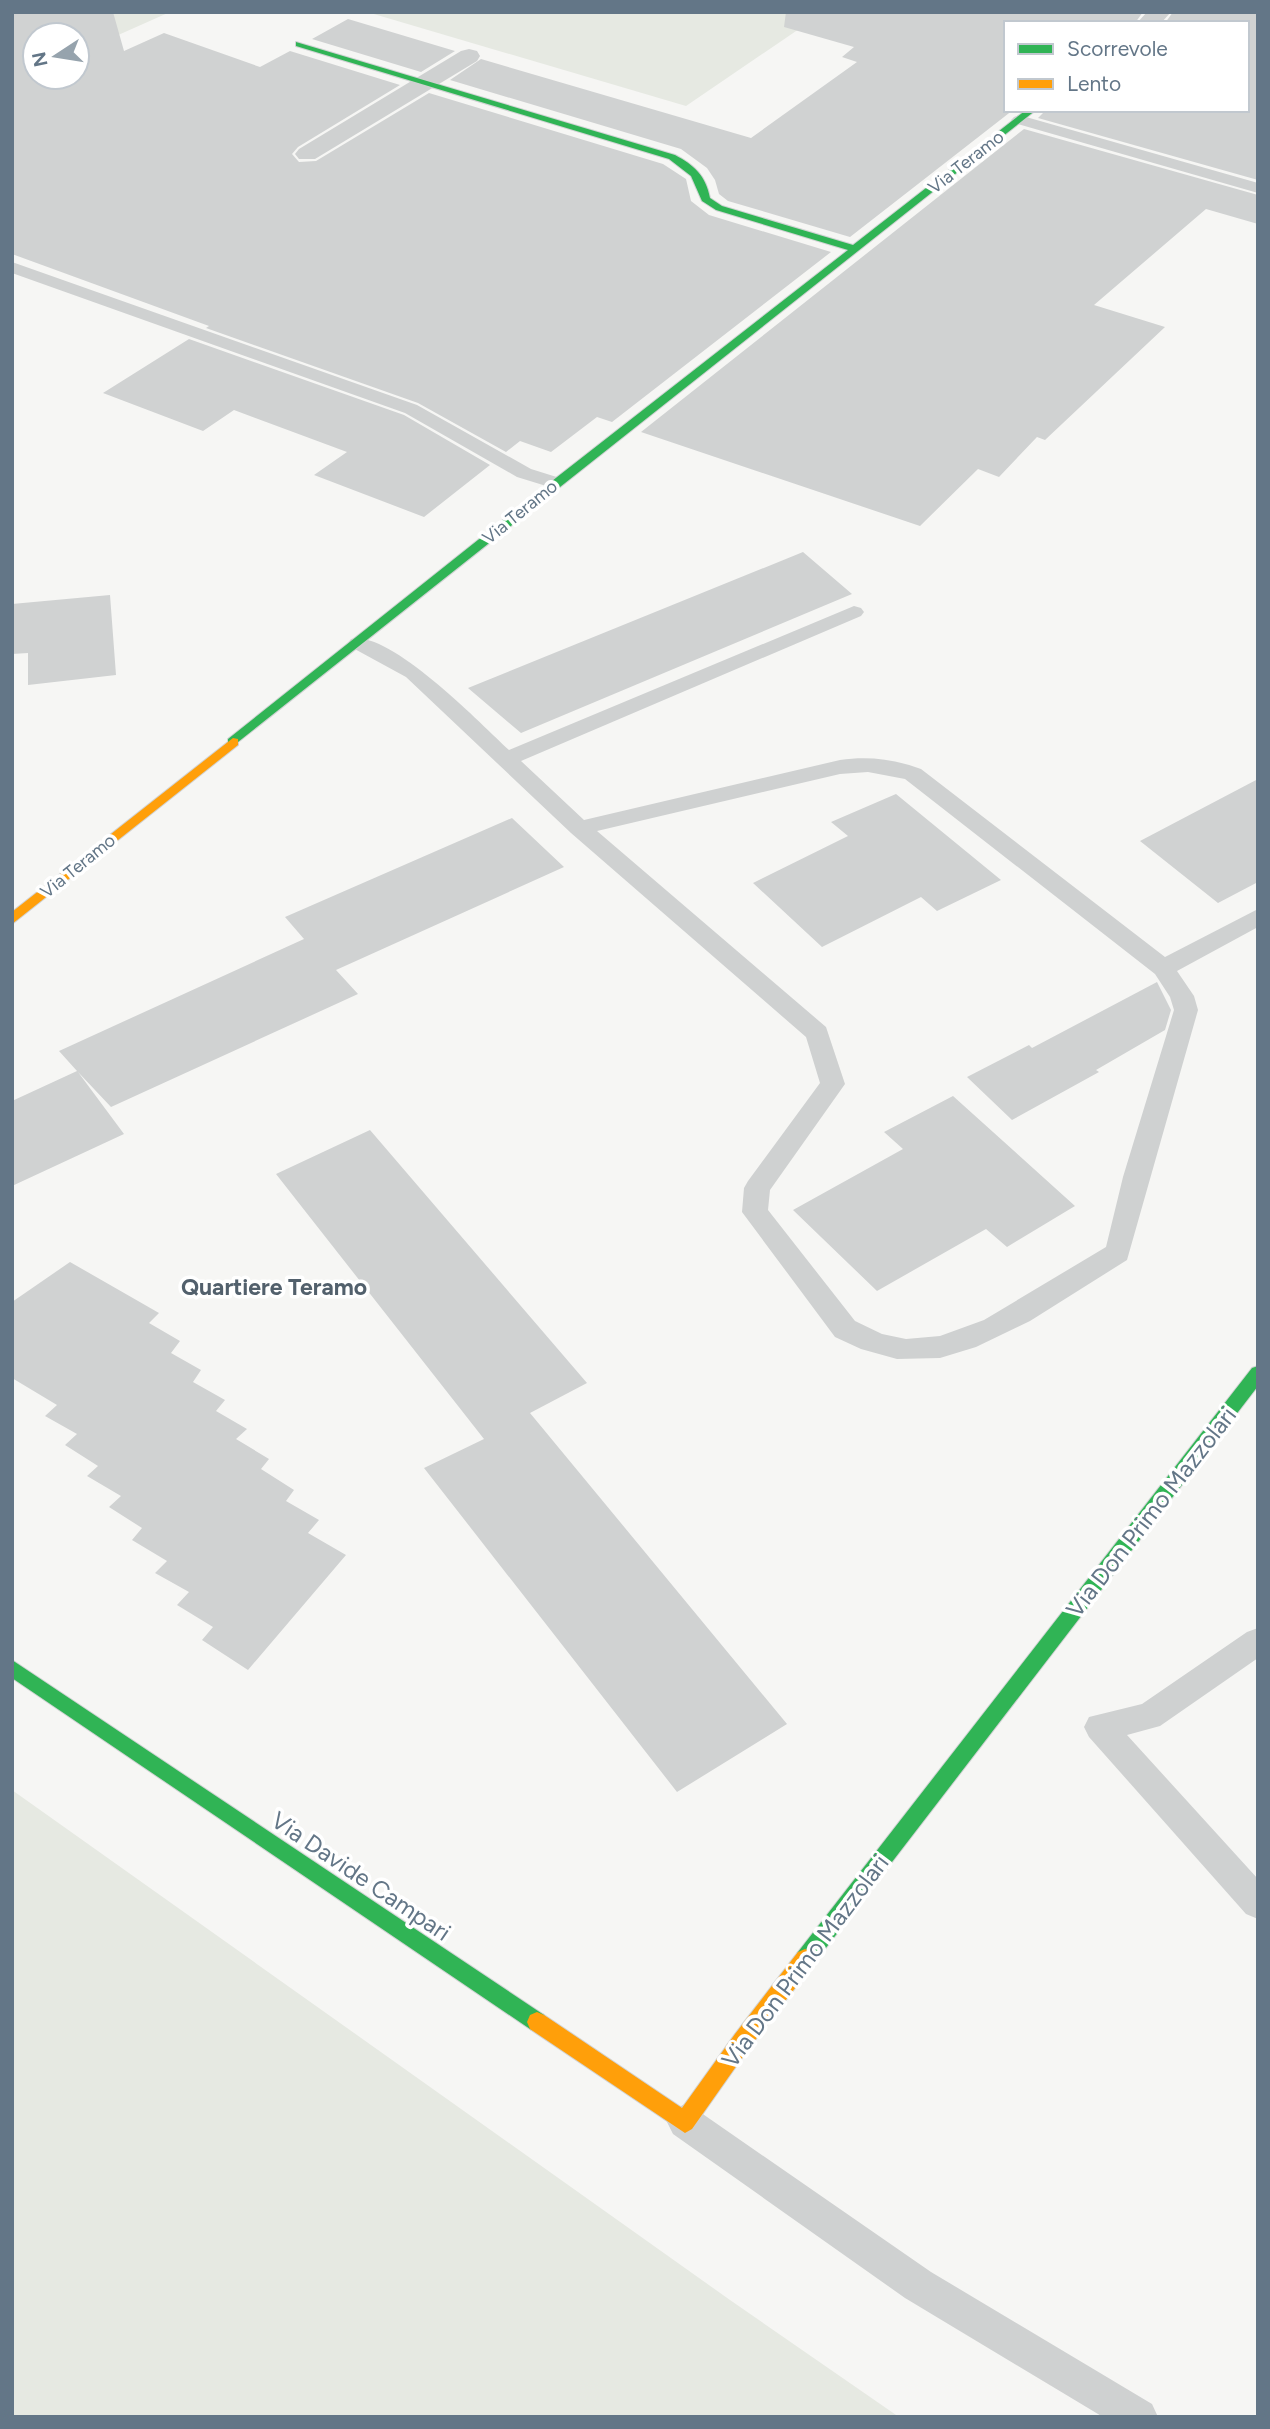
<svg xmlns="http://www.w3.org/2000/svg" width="1270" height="2429" font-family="Figtree,sans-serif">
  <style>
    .green { fill: #e6e9e2 }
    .building { fill: #d0d2d2; fill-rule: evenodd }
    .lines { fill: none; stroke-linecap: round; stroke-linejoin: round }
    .fast-casing { stroke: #d1d3d4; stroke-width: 2 }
    .slow-casing { stroke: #d1d3d4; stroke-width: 2 }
    .lane { fill: #cfd1d1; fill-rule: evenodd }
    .street { fill: #cfd1d1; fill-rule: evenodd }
    .fast { fill: #30b455; fill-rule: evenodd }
    .slow { fill: #ff9f0a; fill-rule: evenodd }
    .labels { text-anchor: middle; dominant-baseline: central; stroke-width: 7; stroke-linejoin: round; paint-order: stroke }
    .far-street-label { font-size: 18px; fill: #637687; stroke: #fff }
    .neighbourhood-label { font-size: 23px; font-weight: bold; fill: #52606c; stroke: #fff }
    .near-street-label { font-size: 24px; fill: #637687; stroke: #fff }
  </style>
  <rect width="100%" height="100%" fill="#f6f6f4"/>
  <path class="green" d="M 12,12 L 170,12 L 89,48 L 77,35 L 35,35 Z
    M 367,12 L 824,12 L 686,106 Z
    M 12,1790 L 730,2300 L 899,2417 L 12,2417 Z"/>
  <path class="building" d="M 12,12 L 113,12 L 124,51 L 164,33 L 260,67 L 290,51 L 400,85 L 298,147 L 292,154 L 299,162 L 316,161 L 429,93 L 663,164 L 686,179 L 691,201 L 709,215 L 831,252 L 612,422 L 597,417 L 551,452 L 520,441 L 506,452 L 418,403 L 206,328 L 209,326 L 12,254 ZM 35,35 L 77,35 L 77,77 L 35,77 Z
    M 786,12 L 1143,12 L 1135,23 L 1006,23 L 1006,110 L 1013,110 L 850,237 L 728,201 L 719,194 L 715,180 L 707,168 L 681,149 L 450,80 L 481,59 L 751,138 L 857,62 L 842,57 L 854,47 L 784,27 Z
    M 1173,12 L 1258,12 L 1258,180 L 1038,118 L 1046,110 L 1247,110 L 1247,23 L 1165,23 Z
    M 348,19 L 455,51 L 421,72 L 312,39 Z
    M 1024,129 L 1258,195 L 1258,224 L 1206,209 L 1094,305 L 1165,327 L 1045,440 L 1037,437 L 999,477 L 978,469 L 920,526 L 641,432 Z
    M 189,339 L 404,415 L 490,465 L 424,517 L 314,475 L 347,452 L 234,410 L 203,431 L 103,393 Z
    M 803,552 L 852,594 L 521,733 L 468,688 Z
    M 110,595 L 116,675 L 28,685 L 28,653 L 12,654 L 12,604 Z
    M 1258,779 L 1258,882 L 1218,903 L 1140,841 Z
    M 896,794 L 1001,880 L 937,911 L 921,897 L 822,947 L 753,883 L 848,836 L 831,822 Z
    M 512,818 L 564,867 L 336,970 L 358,994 L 111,1107 L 78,1072 L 124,1134 L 12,1186 L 12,1101 L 77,1071 L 59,1051 L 304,939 L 285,917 Z
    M 1157,982 L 1171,1010 L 1165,1030 L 1096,1070 L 1099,1072 L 1012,1120 L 967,1077 L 1029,1045 L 1032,1048 Z
    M 953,1096 L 1075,1206 L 1007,1247 L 986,1229 L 877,1291 L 793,1210 L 903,1149 L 884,1132 Z
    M 370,1130 L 587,1383 L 530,1413 L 787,1724 L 677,1792 L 424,1468 L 484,1439 L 276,1174 Z
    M 70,1262 L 159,1313 L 149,1323 L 180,1341 L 171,1353 L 201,1370 L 193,1382 L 225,1400 L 216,1411 L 247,1429 L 236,1439 L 269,1459 L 261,1469 L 294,1490 L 286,1501 L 319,1520 L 308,1533 L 346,1555 L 248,1670 L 202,1640 L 213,1627 L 177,1605 L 189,1592 L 155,1573 L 167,1561 L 132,1540 L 142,1528 L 109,1507 L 121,1496 L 87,1476 L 98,1466 L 65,1445 L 77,1434 L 45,1416 L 57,1405 L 12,1378 L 12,1302 Z"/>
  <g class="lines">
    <g class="fast-casing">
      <path id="fast" d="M 296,42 L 675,155 C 694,165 706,176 710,198 L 722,206 L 853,245 L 1026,110 L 1036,110 L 233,746 L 228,745 L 228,739 L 552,481 L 848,250 L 716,210 L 702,201 L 691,176 L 669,159 L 296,46 Z
        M 1258,1366 L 1258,1386 L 812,1966 L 805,1969 L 798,1966 L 795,1959 L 798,1952 L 1252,1368 Z
        M 12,1660 L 544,2015 L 547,2022 L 544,2029 L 537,2032 L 530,2029 L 12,1678 Z"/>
    </g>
    <g class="slow-casing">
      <path id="slow" d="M 233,738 L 238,739 L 238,745 L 12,924 L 12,912 Z
        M 805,1949 L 812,1952 L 815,1959 L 812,1966 L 749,2048 L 692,2129 L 685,2133 L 530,2029 L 527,2022 L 530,2015 L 537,2012 L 544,2015 L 682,2108 L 735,2034 L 798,1952 Z"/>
    </g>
    <path class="lane" d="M 1019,115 L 1258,183 L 1258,193 L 1014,123 L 1011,120 L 1014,117 Z
      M 12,262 L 417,405 L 531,469 L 563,479 L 566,483 L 556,489 L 517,477 L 405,413 L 12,273 Z
      M 854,606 L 861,608 L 864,612 L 861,616 L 521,761 L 584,820 L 840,760 C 868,756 894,759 921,769 L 1165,957 L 1258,909 L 1258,927 L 1177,971 L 1194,996 L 1198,1010 L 1127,1260 L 1030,1321 L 976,1347 L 940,1358 L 897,1359 L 861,1349 L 835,1337 L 742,1212 L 744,1188 L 748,1181 L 820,1083 L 806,1037 L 571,833 L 406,677 L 351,647 L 348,643 L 351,639 C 389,629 481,724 509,750 ZM 868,772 L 905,779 L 1155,974 L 1170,997 L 1174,1010 L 1123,1177 L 1106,1247 L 984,1320 L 940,1336 L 906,1339 L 882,1334 L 855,1321 L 768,1210 L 770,1190 L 845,1084 L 826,1027 L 597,831 L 840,774 Z
      M 1258,1628 L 1258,1658 L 1160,1726 L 1127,1735 L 1258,1879 L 1258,1919 L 1246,1914 L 1089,1737 L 1084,1727 L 1089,1717 L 1142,1704 L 1247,1632 Z
      M 685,2104 L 697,2110 L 931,2272 L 1152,2404 L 1158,2417 L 1103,2417 L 905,2298 L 673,2134 L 667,2122 L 673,2110 Z"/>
    <path class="street" d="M 1147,12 L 1171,12 L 1161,23 L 1137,23 Z
      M 469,49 L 477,51 L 480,56 L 477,61 L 315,159 L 299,159 L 295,154 L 299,149 L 461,51 Z"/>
    <use href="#fast" class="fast"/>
    <use href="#slow" class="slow"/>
  </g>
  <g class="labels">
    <g class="far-street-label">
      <text transform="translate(966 162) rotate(-38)">Via Teramo</text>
      <text transform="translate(520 512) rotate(-39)">Via Teramo</text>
      <text transform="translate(78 866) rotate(-39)">Via Teramo</text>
    </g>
    <g class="neighbourhood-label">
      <text x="274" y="1287">Quartiere Teramo</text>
    </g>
    <g class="near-street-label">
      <text transform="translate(1151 1512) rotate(-52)">Via Don Primo Mazzolari</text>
      <text transform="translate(361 1876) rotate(34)">Via Davide Campari</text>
      <text transform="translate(805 1961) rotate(-53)">Via Don Primo Mazzolari</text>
    </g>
  </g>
  <rect width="1270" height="2429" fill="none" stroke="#637687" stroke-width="28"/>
  <rect x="1004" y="21" width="245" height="91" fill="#ffffff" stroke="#c1c8cf" stroke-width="2"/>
  <rect x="1018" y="44" width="35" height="10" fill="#30b455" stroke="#c1c8cf" stroke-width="2"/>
  <text x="1067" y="56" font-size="21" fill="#637687">Scorrevole</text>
  <rect x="1018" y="79" width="35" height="10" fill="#ff9f0a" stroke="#c1c8cf" stroke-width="2"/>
  <text x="1067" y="91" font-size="21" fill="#637687">Lento</text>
  <g transform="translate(56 56) rotate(258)"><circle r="33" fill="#ffffff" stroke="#c1c8cf" stroke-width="2"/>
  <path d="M0-5L12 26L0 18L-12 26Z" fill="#96a3ad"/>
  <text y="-10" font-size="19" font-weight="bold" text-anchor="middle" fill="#637687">N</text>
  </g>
</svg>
